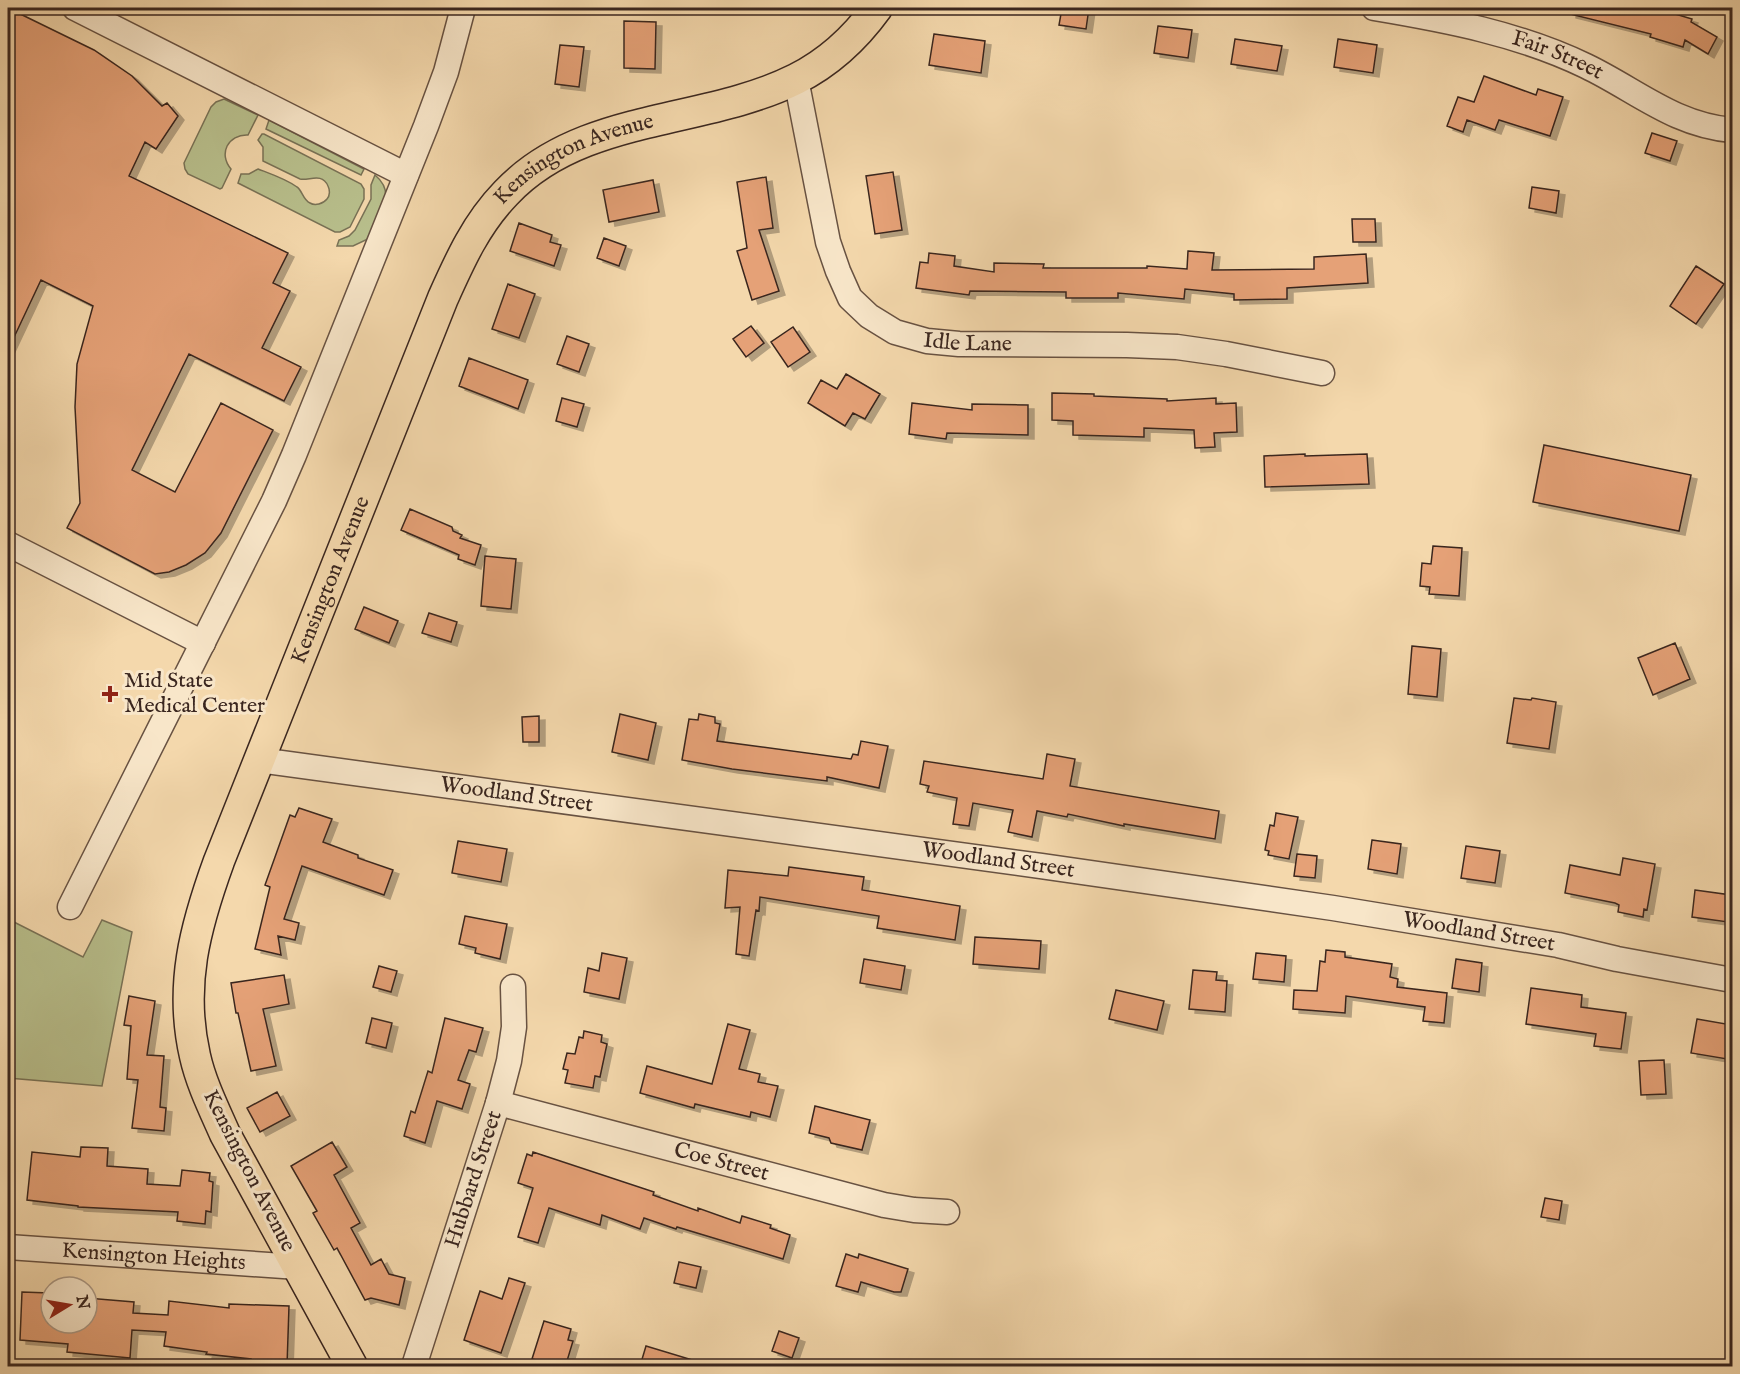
<svg xmlns="http://www.w3.org/2000/svg" width="1740" height="1374" font-family="'IM FELL English',serif">
  <style>
    .green { fill: #b8bf8c; stroke: #797256; stroke-width: 1.5 }
    .building { fill: #e5a177; stroke: #3a261f; stroke-width: 1.5; filter: url(#shadow) }
    .lines { fill: none; stroke-linecap: round; stroke-linejoin: round }
    .minor-casing { stroke: #685242; stroke-width: 27 }
    .major-casing { stroke: #3a261f; stroke-width: 33 }
    .minor { stroke: #f8e6c9; stroke-width: 24 }
    .major { stroke: #f4d8ac; stroke-width: 30 }
    .poi-dot { fill: #8f2418; stroke: #f8e6c9; stroke-width: 2 }
    .labels { text-anchor: middle; dominant-baseline: central; stroke-width: 6; stroke-linejoin: round; paint-order: stroke }
    .street-label { font-size: 22px; fill: #3a261f; stroke: #f8e6c9 }
    .poi-label { font-size: 22px; fill: #3a261f; stroke: #f8e6c9; text-anchor: start }
  </style>
  <defs>
    <filter id="shadow"><feDropShadow dx="6" dy="4" stdDeviation="0" flood-color="#0004"/></filter>
  </defs>
  <rect width="100%" height="100%" fill="#f4d8ac"/>
  <filter id="stains"><feTurbulence type="fractalNoise" baseFrequency=".00333" numOctaves="4"/><feColorMatrix values="0 0 0 0 .2 0 0 0 0 .09 0 0 0 0 .02 0 0 0 .5 -.17"/></filter>
  <radialGradient id="worn" r=".72"><stop offset=".6" stop-color="#630" stop-opacity="0"/><stop offset="1" stop-color="#630" stop-opacity=".3"/></radialGradient>
  <path class="green" d="M 224,99 L 258,115 L 248,135 C 228,134 218,154 231,169 L 222,188 L 220,189 L 188,174 L 185,169 L 184,163 L 211,107 L 216,102 Z
    M 269,120 L 364,169 L 361,175 L 266,129 Z
    M 262,134 L 264,134 L 361,184 L 364,189 L 364,199 L 350,227 L 340,232 L 335,232 L 238,183 L 241,174 L 249,174 L 258,169 C 271,174 286,179 297,187 C 302,190 303,200 310,203 C 315,206 323,204 327,199 C 330,196 330,190 328,186 C 322,172 309,181 300,179 L 263,161 L 263,147 L 258,140 Z
    M 375,175 C 398,194 379,216 370,238 L 353,246 L 337,246 L 339,240 L 349,236 L 355,230 L 371,199 L 371,185 Z
    M 8,919 L 83,957 L 102,920 L 132,932 L 102,1086 L 8,1078 Z"/>
  <path class="building" d="M 8,8 L 94,50 L 132,76 L 162,106 L 167,103 L 178,116 L 156,149 L 145,142 L 129,176 L 288,253 L 273,283 L 290,291 L 262,348 L 301,367 L 284,401 L 189,354 L 132,470 L 175,492 L 221,403 L 273,430 L 221,533 L 205,553 L 186,565 L 169,572 L 155,574 L 67,528 L 80,503 L 75,407 L 77,364 L 93,306 L 41,280 L 8,350 Z
    M 1062,8 L 1089,8 L 1086,29 L 1059,25 Z
    M 1570,8 L 1655,8 L 1692,19 L 1691,22 L 1717,37 L 1708,54 L 1685,40 L 1683,47 L 1650,37 L 1651,34 L 1570,14 Z
    M 624,21 L 656,22 L 655,69 L 624,68 Z
    M 1158,26 L 1192,30 L 1188,58 L 1154,53 Z
    M 934,34 L 985,41 L 981,73 L 929,65 Z
    M 1235,39 L 1282,46 L 1277,71 L 1231,64 Z
    M 1338,39 L 1377,45 L 1373,73 L 1334,67 Z
    M 560,45 L 584,47 L 579,87 L 555,84 Z
    M 1484,76 L 1536,95 L 1538,89 L 1563,97 L 1550,136 L 1499,120 L 1495,130 L 1467,120 L 1463,132 L 1447,126 L 1458,97 L 1474,102 Z
    M 1652,133 L 1677,141 L 1670,161 L 1645,153 Z
    M 893,172 L 902,230 L 875,234 L 866,176 Z
    M 766,177 L 773,228 L 759,230 L 779,291 L 752,300 L 737,251 L 747,248 L 737,182 Z
    M 653,180 L 659,212 L 609,222 L 603,190 Z
    M 1532,187 L 1559,191 L 1556,213 L 1529,208 Z
    M 1352,219 L 1375,219 L 1376,242 L 1353,242 Z
    M 519,223 L 552,235 L 550,242 L 561,245 L 554,266 L 510,251 Z
    M 604,238 L 626,246 L 619,266 L 597,258 Z
    M 1188,251 L 1214,253 L 1212,270 L 1314,269 L 1314,257 L 1366,254 L 1368,283 L 1287,288 L 1287,299 L 1234,300 L 1234,294 L 1185,289 L 1184,299 L 1118,293 L 1118,298 L 1066,298 L 1066,292 L 970,291 L 969,295 L 916,288 L 920,262 L 928,263 L 929,253 L 955,256 L 954,266 L 994,272 L 994,263 L 1044,264 L 1043,268 L 1147,268 L 1147,266 L 1187,269 Z
    M 1696,266 L 1724,284 L 1696,324 L 1670,306 Z
    M 508,284 L 535,294 L 519,338 L 492,329 Z
    M 751,326 L 764,343 L 746,357 L 733,339 Z
    M 793,327 L 810,352 L 788,367 L 771,342 Z
    M 567,336 L 589,344 L 579,372 L 557,364 Z
    M 469,358 L 528,380 L 518,409 L 459,386 Z
    M 846,374 L 880,394 L 865,419 L 853,413 L 845,426 L 808,403 L 821,380 L 837,389 Z
    M 1052,393 L 1094,394 L 1094,396 L 1167,399 L 1167,401 L 1216,398 L 1216,404 L 1236,403 L 1237,432 L 1214,433 L 1215,447 L 1195,448 L 1194,430 L 1144,428 L 1144,437 L 1073,435 L 1073,421 L 1052,420 Z
    M 562,398 L 584,404 L 577,427 L 556,421 Z
    M 912,403 L 972,410 L 972,404 L 1028,405 L 1028,435 L 947,433 L 946,439 L 909,434 Z
    M 1544,445 L 1691,475 L 1679,531 L 1533,502 Z
    M 1305,454 L 1305,456 L 1367,454 L 1369,484 L 1265,487 L 1264,456 Z
    M 410,509 L 452,527 L 453,531 L 462,535 L 460,538 L 481,545 L 475,565 L 458,559 L 459,555 L 401,530 Z
    M 1433,546 L 1462,548 L 1459,596 L 1429,594 L 1430,587 L 1420,586 L 1422,563 L 1431,564 Z
    M 485,556 L 516,559 L 511,609 L 481,606 Z
    M 364,607 L 398,621 L 389,643 L 355,629 Z
    M 429,613 L 457,622 L 451,642 L 422,633 Z
    M 1675,643 L 1690,679 L 1653,695 L 1638,658 Z
    M 1412,646 L 1441,649 L 1437,697 L 1408,694 Z
    M 1514,698 L 1531,700 L 1532,698 L 1556,702 L 1549,749 L 1507,743 Z
    M 620,714 L 656,723 L 648,760 L 612,752 Z
    M 699,714 L 715,717 L 715,723 L 720,724 L 717,741 L 851,759 L 853,754 L 858,755 L 861,741 L 888,746 L 879,788 L 827,777 L 827,781 L 732,769 L 682,760 L 689,719 L 698,720 Z
    M 539,716 L 539,742 L 523,742 L 522,717 Z
    M 1047,754 L 1075,759 L 1070,786 L 1219,811 L 1215,839 L 1124,824 L 1124,826 L 1068,814 L 1067,817 L 1037,811 L 1032,837 L 1008,832 L 1013,810 L 973,803 L 969,826 L 953,824 L 957,798 L 927,792 L 929,786 L 920,784 L 924,761 L 1043,779 Z
    M 299,808 L 332,819 L 323,842 L 358,855 L 358,858 L 393,870 L 384,895 L 302,866 L 284,919 L 299,923 L 295,940 L 278,936 L 281,955 L 255,949 L 270,887 L 265,885 L 290,815 L 295,817 Z
    M 1276,813 L 1298,817 L 1289,859 L 1268,855 L 1269,851 L 1265,850 L 1270,825 L 1274,826 Z
    M 1372,840 L 1401,844 L 1397,874 L 1368,869 Z
    M 458,841 L 507,849 L 501,882 L 452,873 Z
    M 1466,846 L 1500,851 L 1495,883 L 1461,878 Z
    M 1297,854 L 1317,856 L 1315,878 L 1294,876 Z
    M 1623,858 L 1655,864 L 1647,910 L 1644,909 L 1643,917 L 1618,912 L 1619,905 L 1615,903 L 1565,893 L 1570,865 L 1620,875 Z
    M 789,867 L 864,877 L 862,890 L 960,906 L 955,940 L 877,928 L 879,916 L 760,897 L 759,911 L 756,910 L 749,956 L 736,954 L 740,907 L 725,908 L 728,870 L 788,876 Z
    M 1695,890 L 1731,895 L 1728,922 L 1692,917 Z
    M 465,916 L 507,924 L 500,959 L 475,953 L 476,948 L 459,944 Z
    M 975,937 L 1041,941 L 1039,969 L 973,964 Z
    M 1326,950 L 1345,952 L 1345,957 L 1392,964 L 1390,977 L 1398,979 L 1397,987 L 1447,993 L 1444,1023 L 1423,1021 L 1425,1007 L 1346,996 L 1345,1013 L 1293,1009 L 1294,990 L 1317,991 L 1320,961 L 1325,962 Z
    M 602,953 L 627,958 L 619,999 L 584,992 L 588,968 L 599,971 Z
    M 1256,953 L 1286,956 L 1284,982 L 1253,979 Z
    M 864,959 L 905,966 L 901,990 L 860,983 Z
    M 1456,959 L 1482,963 L 1479,992 L 1452,988 Z
    M 379,966 L 397,971 L 391,992 L 373,987 Z
    M 1193,970 L 1217,972 L 1216,980 L 1227,981 L 1225,1012 L 1189,1009 Z
    M 284,975 L 289,1004 L 263,1009 L 276,1066 L 251,1071 L 238,1013 L 236,1013 L 231,983 Z
    M 1531,988 L 1582,995 L 1581,1007 L 1626,1013 L 1621,1049 L 1594,1046 L 1596,1034 L 1526,1024 Z
    M 1116,990 L 1164,1001 L 1157,1030 L 1109,1019 Z
    M 129,996 L 155,1001 L 147,1055 L 164,1056 L 160,1107 L 166,1108 L 164,1131 L 132,1128 L 138,1080 L 127,1079 L 131,1026 L 124,1025 Z
    M 372,1018 L 392,1023 L 386,1048 L 366,1043 Z
    M 445,1018 L 483,1028 L 476,1052 L 469,1050 L 458,1080 L 470,1084 L 462,1109 L 437,1101 L 425,1143 L 404,1136 L 411,1111 L 415,1113 L 428,1071 L 432,1073 Z
    M 1697,1019 L 1732,1025 L 1727,1059 L 1691,1053 Z
    M 728,1024 L 750,1030 L 739,1069 L 760,1074 L 758,1082 L 778,1086 L 770,1117 L 751,1112 L 750,1117 L 695,1104 L 694,1108 L 640,1093 L 647,1066 L 712,1084 Z
    M 584,1031 L 602,1035 L 601,1042 L 607,1044 L 600,1077 L 595,1076 L 593,1088 L 565,1083 L 568,1070 L 563,1069 L 567,1053 L 575,1054 L 579,1037 L 583,1038 Z
    M 1664,1060 L 1666,1094 L 1641,1095 L 1639,1061 Z
    M 277,1092 L 290,1116 L 260,1132 L 247,1108 Z
    M 815,1106 L 870,1120 L 862,1150 L 831,1143 L 829,1138 L 809,1133 Z
    M 332,1142 L 347,1167 L 334,1175 L 360,1223 L 351,1228 L 371,1265 L 381,1259 L 389,1274 L 405,1278 L 399,1305 L 371,1298 L 365,1300 L 337,1248 L 334,1250 L 313,1213 L 317,1211 L 291,1166 Z
    M 81,1147 L 108,1148 L 107,1166 L 148,1169 L 147,1184 L 180,1186 L 182,1170 L 210,1173 L 209,1181 L 213,1182 L 211,1212 L 206,1211 L 205,1224 L 177,1221 L 178,1212 L 78,1207 L 78,1206 L 27,1200 L 32,1152 L 80,1157 Z
    M 533,1152 L 654,1192 L 653,1195 L 698,1211 L 698,1208 L 740,1223 L 742,1216 L 771,1225 L 770,1228 L 790,1235 L 783,1259 L 677,1227 L 676,1229 L 644,1218 L 640,1229 L 602,1215 L 600,1225 L 549,1208 L 538,1243 L 518,1237 L 533,1188 L 518,1183 L 527,1154 L 532,1156 Z
    M 1545,1198 L 1562,1201 L 1559,1220 L 1541,1217 Z
    M 846,1254 L 858,1258 L 859,1254 L 908,1269 L 901,1292 L 894,1292 L 861,1282 L 858,1292 L 836,1286 Z
    M 679,1262 L 701,1267 L 696,1288 L 674,1283 Z
    M 509,1278 L 525,1283 L 501,1353 L 464,1340 L 480,1291 L 502,1299 Z
    M 22,1292 L 49,1293 L 48,1323 L 87,1323 L 87,1298 L 134,1302 L 133,1313 L 168,1315 L 169,1301 L 229,1308 L 229,1304 L 289,1306 L 287,1366 L 250,1366 L 251,1359 L 206,1354 L 207,1352 L 164,1346 L 166,1332 L 132,1330 L 130,1358 L 67,1352 L 68,1344 L 20,1340 Z
    M 544,1321 L 571,1329 L 568,1340 L 573,1341 L 567,1361 L 562,1360 L 560,1366 L 532,1359 Z
    M 779,1331 L 799,1338 L 792,1358 L 772,1351 Z
    M 646,1346 L 699,1362 L 698,1366 L 640,1366 Z"/>
  <g class="lines">
    <g class="minor-casing">
      <g id="minor">
        <path d="M 75,8 L 406,175"/>
        <path id="s1" d="M 1374,8 C 1446,20 1520,34 1586,66 C 1636,90 1674,125 1732,130"/>
        <path id="s2" d="M 796,79 L 828,242 L 838,271 L 850,298 L 869,316 L 895,332 L 927,341 L 959,344 L 1127,345 L 1177,347 L 1226,354 L 1322,373"/>
        <path d="M 8,544 L 203,643"/>
        <path id="s3" d="M 259,760 L 1041,866 L 1333,908 L 1558,945 L 1617,959 L 1732,980"/>
        <path d="M 70,907 L 274,501 L 294,455 L 426,126 L 446,72 L 463,8"/>
        <path id="s4" d="M 498,1103 L 884,1205 L 914,1210 L 947,1212"/>
        <path id="s5" d="M 8,1247 L 298,1267"/>
        <path id="s6" d="M 414,1366 L 498,1103 L 509,1061 L 514,1027 L 513,987"/>
      </g>
    </g>
    <g class="major-casing">
      <g id="major">
        <path id="s7" d="M 352,1366 L 225,1134 C 214,1109 201,1083 195,1056 C 179,986 195,927 219,861 L 443,298 C 460,260 476,224 506,193 C 581,113 704,125 796,79 C 828,63 856,37 877,8"/>
      </g>
    </g>
    <use href="#minor" class="minor"/>
    <use href="#major" class="major"/>
  </g>
  <path class="poi-dot" d="M107 685h6v6h6v6h-6v6h-6v-6h-6v-6h6z"/>
  <g class="labels">
    <g class="street-label">
      <text stroke="none"><textPath href="#s1" startOffset="190">Fair Street</textPath></text>
      <text stroke="none"><textPath href="#s7" startOffset="1354">Kensington Avenue</textPath></text>
      <text stroke="none"><textPath href="#s2" startOffset="357">Idle Lane</textPath></text>
      <text stroke="none"><textPath href="#s7" startOffset="850">Kensington Avenue</textPath></text>
      <text stroke="none"><textPath href="#s3" startOffset="260">Woodland Street</textPath></text>
      <text stroke="none"><textPath href="#s3" startOffset="746">Woodland Street</textPath></text>
      <text stroke="none"><textPath href="#s3" startOffset="1232">Woodland Street</textPath></text>
      <text stroke="none"><textPath href="#s4" startOffset="231">Coe Street</textPath></text>
      <text transform="translate(249 1171) rotate(63)">Kensington Avenue</text>
      <text stroke="none"><textPath href="#s6" startOffset="196">Hubbard Street</textPath></text>
      <text stroke="none"><textPath href="#s5" startOffset="146">Kensington Heights</textPath></text>
    </g>
    <g class="poi-label">
      <text x="124" y="681">Mid State<tspan x="124" dy="25">Medical Center</tspan></text>
    </g>
  </g>
  <rect width="1740" height="1374" fill="none" stroke="#f4d8ac" stroke-width="30"/>
  <rect x="9" y="9" width="1722" height="1356" fill="none" stroke="#3a261f" stroke-width="3"/>
  <rect x="15" y="15" width="1710" height="1344" fill="none" stroke="#3a261f" stroke-width="1.5"/>
  <g transform="translate(69 1305) rotate(79)"><circle r="28" fill="#f8e6c9" stroke="#ac9985" stroke-width="1.5"/>
  <path d="M0-4.5L10 22L0 15L-10 22Z" fill="#8f2418"/>
  <text y="-9" font-size="16" font-weight="bold" text-anchor="middle" fill="#3a261f">N</text>
  </g>
  <rect width="100%" height="100%" filter="url(#stains)"/>
  <rect width="100%" height="100%" fill="url(#worn)"/>
</svg>
